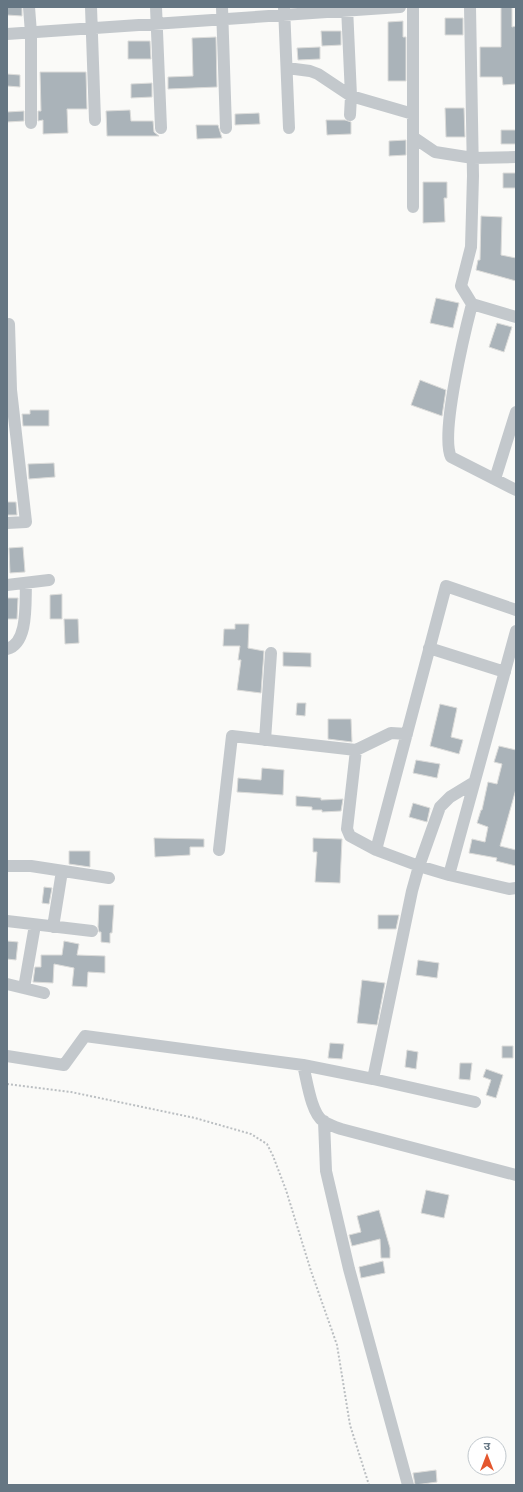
<svg xmlns="http://www.w3.org/2000/svg" width="523" height="1492" font-family="'Varela Round','Noto Sans Devanagari',sans-serif">
  <style>
    .building { fill: #aab3b9; stroke: #dcdcda }
    .lines { fill: none; stroke-linecap: round; stroke-linejoin: round }
    .path { stroke: #bbbfc2; stroke-width: 2; stroke-dasharray: 2 2; stroke-linecap: butt }
    .street { stroke: #c3c8cc; stroke-width: 12 }
  </style>
  <rect width="100%" height="100%" fill="#fafaf8"/>
  <path class="building" d="M 7,7 L 22,7 L 22,16 L 7,15 Z
    M 501,7 L 512,7 L 512,27 L 516,26 L 516,84 L 503,85 L 502,77 L 480,77 L 480,47 L 501,47 Z
    M 445,18 L 463,18 L 463,35 L 445,35 Z
    M 403,21 L 403,37 L 406,37 L 406,81 L 388,81 L 388,22 Z
    M 321,31 L 341,31 L 341,45 L 322,46 Z
    M 216,37 L 217,87 L 168,89 L 168,77 L 193,76 L 192,38 Z
    M 128,41 L 150,41 L 151,59 L 128,59 Z
    M 320,47 L 320,59 L 298,60 L 297,48 Z
    M 40,72 L 86,72 L 87,109 L 67,109 L 68,133 L 43,134 L 43,120 L 38,121 L 38,111 L 41,111 Z
    M 7,74 L 20,75 L 20,87 L 7,86 Z
    M 152,83 L 152,97 L 131,98 L 131,84 Z
    M 445,108 L 464,108 L 465,137 L 446,137 Z
    M 130,110 L 131,121 L 153,121 L 154,132 L 159,136 L 107,136 L 106,111 Z
    M 24,111 L 24,121 L 7,122 L 7,112 Z
    M 259,113 L 260,124 L 235,125 L 235,114 Z
    M 326,120 L 345,120 L 351,122 L 351,134 L 327,135 Z
    M 196,125 L 218,125 L 222,138 L 197,139 Z
    M 501,130 L 516,130 L 516,144 L 501,144 Z
    M 406,140 L 406,155 L 389,156 L 389,141 Z
    M 503,173 L 516,173 L 516,188 L 503,188 Z
    M 423,182 L 447,182 L 447,198 L 444,198 L 445,222 L 423,223 Z
    M 481,216 L 502,217 L 501,255 L 516,258 L 516,281 L 476,270 L 478,260 L 480,260 Z
    M 436,298 L 459,303 L 453,328 L 430,323 Z
    M 497,323 L 512,327 L 504,352 L 489,347 Z
    M 420,380 L 446,390 L 442,416 L 411,405 Z
    M 30,410 L 49,410 L 49,426 L 23,426 L 22,414 L 30,414 Z
    M 54,463 L 55,477 L 29,479 L 28,464 Z
    M 7,502 L 16,502 L 17,515 L 7,515 Z
    M 23,547 L 25,572 L 10,573 L 9,548 Z
    M 62,594 L 62,619 L 50,619 L 50,595 Z
    M 7,598 L 18,598 L 17,619 L 7,619 Z
    M 64,619 L 78,619 L 79,643 L 65,644 Z
    M 235,624 L 249,624 L 248,648 L 264,651 L 261,693 L 237,690 L 241,660 L 238,660 L 240,646 L 223,646 L 224,629 L 235,629 Z
    M 283,652 L 311,653 L 311,667 L 283,666 Z
    M 297,703 L 306,703 L 305,716 L 296,715 Z
    M 440,704 L 457,708 L 451,737 L 463,740 L 459,754 L 430,746 Z
    M 328,719 L 351,719 L 352,742 L 328,739 Z
    M 499,746 L 516,750 L 516,789 L 500,846 L 516,850 L 516,866 L 496,861 L 497,858 L 469,853 L 472,839 L 485,842 L 488,827 L 477,823 L 481,810 L 482,810 L 488,782 L 497,784 L 502,764 L 494,762 Z
    M 416,760 L 440,764 L 437,778 L 413,773 Z
    M 262,768 L 284,770 L 283,795 L 237,792 L 238,778 L 261,780 Z
    M 296,796 L 321,798 L 321,800 L 343,799 L 341,811 L 322,812 L 322,810 L 312,810 L 312,807 L 296,806 Z
    M 413,803 L 430,808 L 427,822 L 409,817 Z
    M 154,838 L 204,839 L 204,847 L 190,847 L 190,855 L 155,857 Z
    M 313,838 L 342,839 L 340,883 L 315,882 L 317,852 L 313,852 Z
    M 69,851 L 90,851 L 90,867 L 69,864 Z
    M 44,887 L 52,888 L 49,904 L 42,903 Z
    M 99,905 L 114,905 L 112,933 L 110,933 L 110,943 L 101,942 L 101,932 L 99,932 L 98,927 Z
    M 378,915 L 399,915 L 396,929 L 378,929 Z
    M 7,941 L 18,942 L 16,960 L 7,959 Z
    M 64,941 L 79,944 L 77,955 L 105,956 L 105,973 L 88,972 L 87,987 L 72,986 L 74,968 L 54,964 L 53,983 L 33,982 L 35,967 L 41,967 L 41,955 L 62,955 Z
    M 418,960 L 439,963 L 437,978 L 416,975 Z
    M 362,980 L 385,983 L 377,1025 L 357,1023 Z
    M 330,1043 L 344,1044 L 342,1059 L 328,1058 Z
    M 502,1046 L 513,1046 L 513,1058 L 502,1058 Z
    M 407,1050 L 418,1052 L 416,1069 L 405,1067 Z
    M 460,1063 L 472,1063 L 470,1080 L 459,1079 Z
    M 486,1069 L 503,1075 L 496,1098 L 486,1095 L 491,1080 L 483,1077 Z
    M 426,1190 L 449,1195 L 444,1218 L 421,1213 Z
    M 379,1210 L 390,1248 L 390,1258 L 381,1258 L 380,1239 L 352,1246 L 349,1235 L 361,1232 L 357,1216 Z
    M 383,1261 L 385,1273 L 361,1278 L 359,1267 Z
    M 436,1470 L 437,1482 L 415,1485 L 413,1473 Z"/>
  <g class="lines">
    <path class="path" d="M 7,1084 L 71,1092 L 195,1118 L 251,1134 L 267,1144 L 273,1156 L 286,1190 L 311,1271 L 337,1345 L 350,1425 L 369,1485"/>
    <path class="street" d="M 29,7 L 31,33 L 31,123
      M 91,7 L 95,120
      M 156,7 L 161,128
      M 222,7 L 226,128
      M 284,7 L 289,128
      M 347,7 L 351,96 L 350,115
      M 470,7 L 473,176 L 471,247 L 461,286 L 472,304
      M 7,34 L 400,7
      M 287,68 L 310,71 L 318,74 L 351,96 L 413,114
      M 413,137 L 435,152 L 473,158 L 516,157
      M 413,207 L 413,7
      M 516,317 L 472,304 C 465,331 440,434 451,457 L 516,490
      M 495,479 L 516,412
      M 7,523 L 26,522 L 11,390 L 9,324
      M 7,585 L 49,580
      M 429,648 L 505,672
      M 7,649 C 29,643 25,602 26,583
      M 265,740 L 271,653
      M 356,750 L 347,829 L 350,836 L 376,850
      M 473,783 L 450,797 L 440,807 L 419,866 L 449,875 L 516,631
      M 219,850 L 232,736 L 356,750 L 391,733 L 407,734
      M 7,866 L 31,866 L 109,878
      M 449,875 L 509,889 L 516,888
      M 7,921 L 92,931
      M 53,927 L 62,871
      M 7,984 L 44,993
      M 24,988 L 35,925
      M 7,1056 L 64,1065 L 85,1036 L 303,1065 C 307,1080 311,1113 323,1121 C 329,1125 335,1127 341,1129 L 516,1175
      M 303,1065 L 373,1079 L 475,1102
      M 373,1079 L 412,891 L 419,866 L 376,850 L 446,586 L 516,610
      M 324,1121 L 326,1171 L 349,1269 L 408,1485"/>
  </g>
  <rect width="523" height="1492" fill="none" stroke="#657683" stroke-width="16"/>
  <g transform="translate(487 1456)"><circle r="19" fill="#ffffff" stroke="#c1c8cd"/>
  <path d="M0-3L7 15L0 10L-7 15Z" fill="#e4572e"/>
  <text y="-6" font-size="11" font-weight="bold" text-anchor="middle" fill="#657683">उ</text>
  </g>
</svg>
